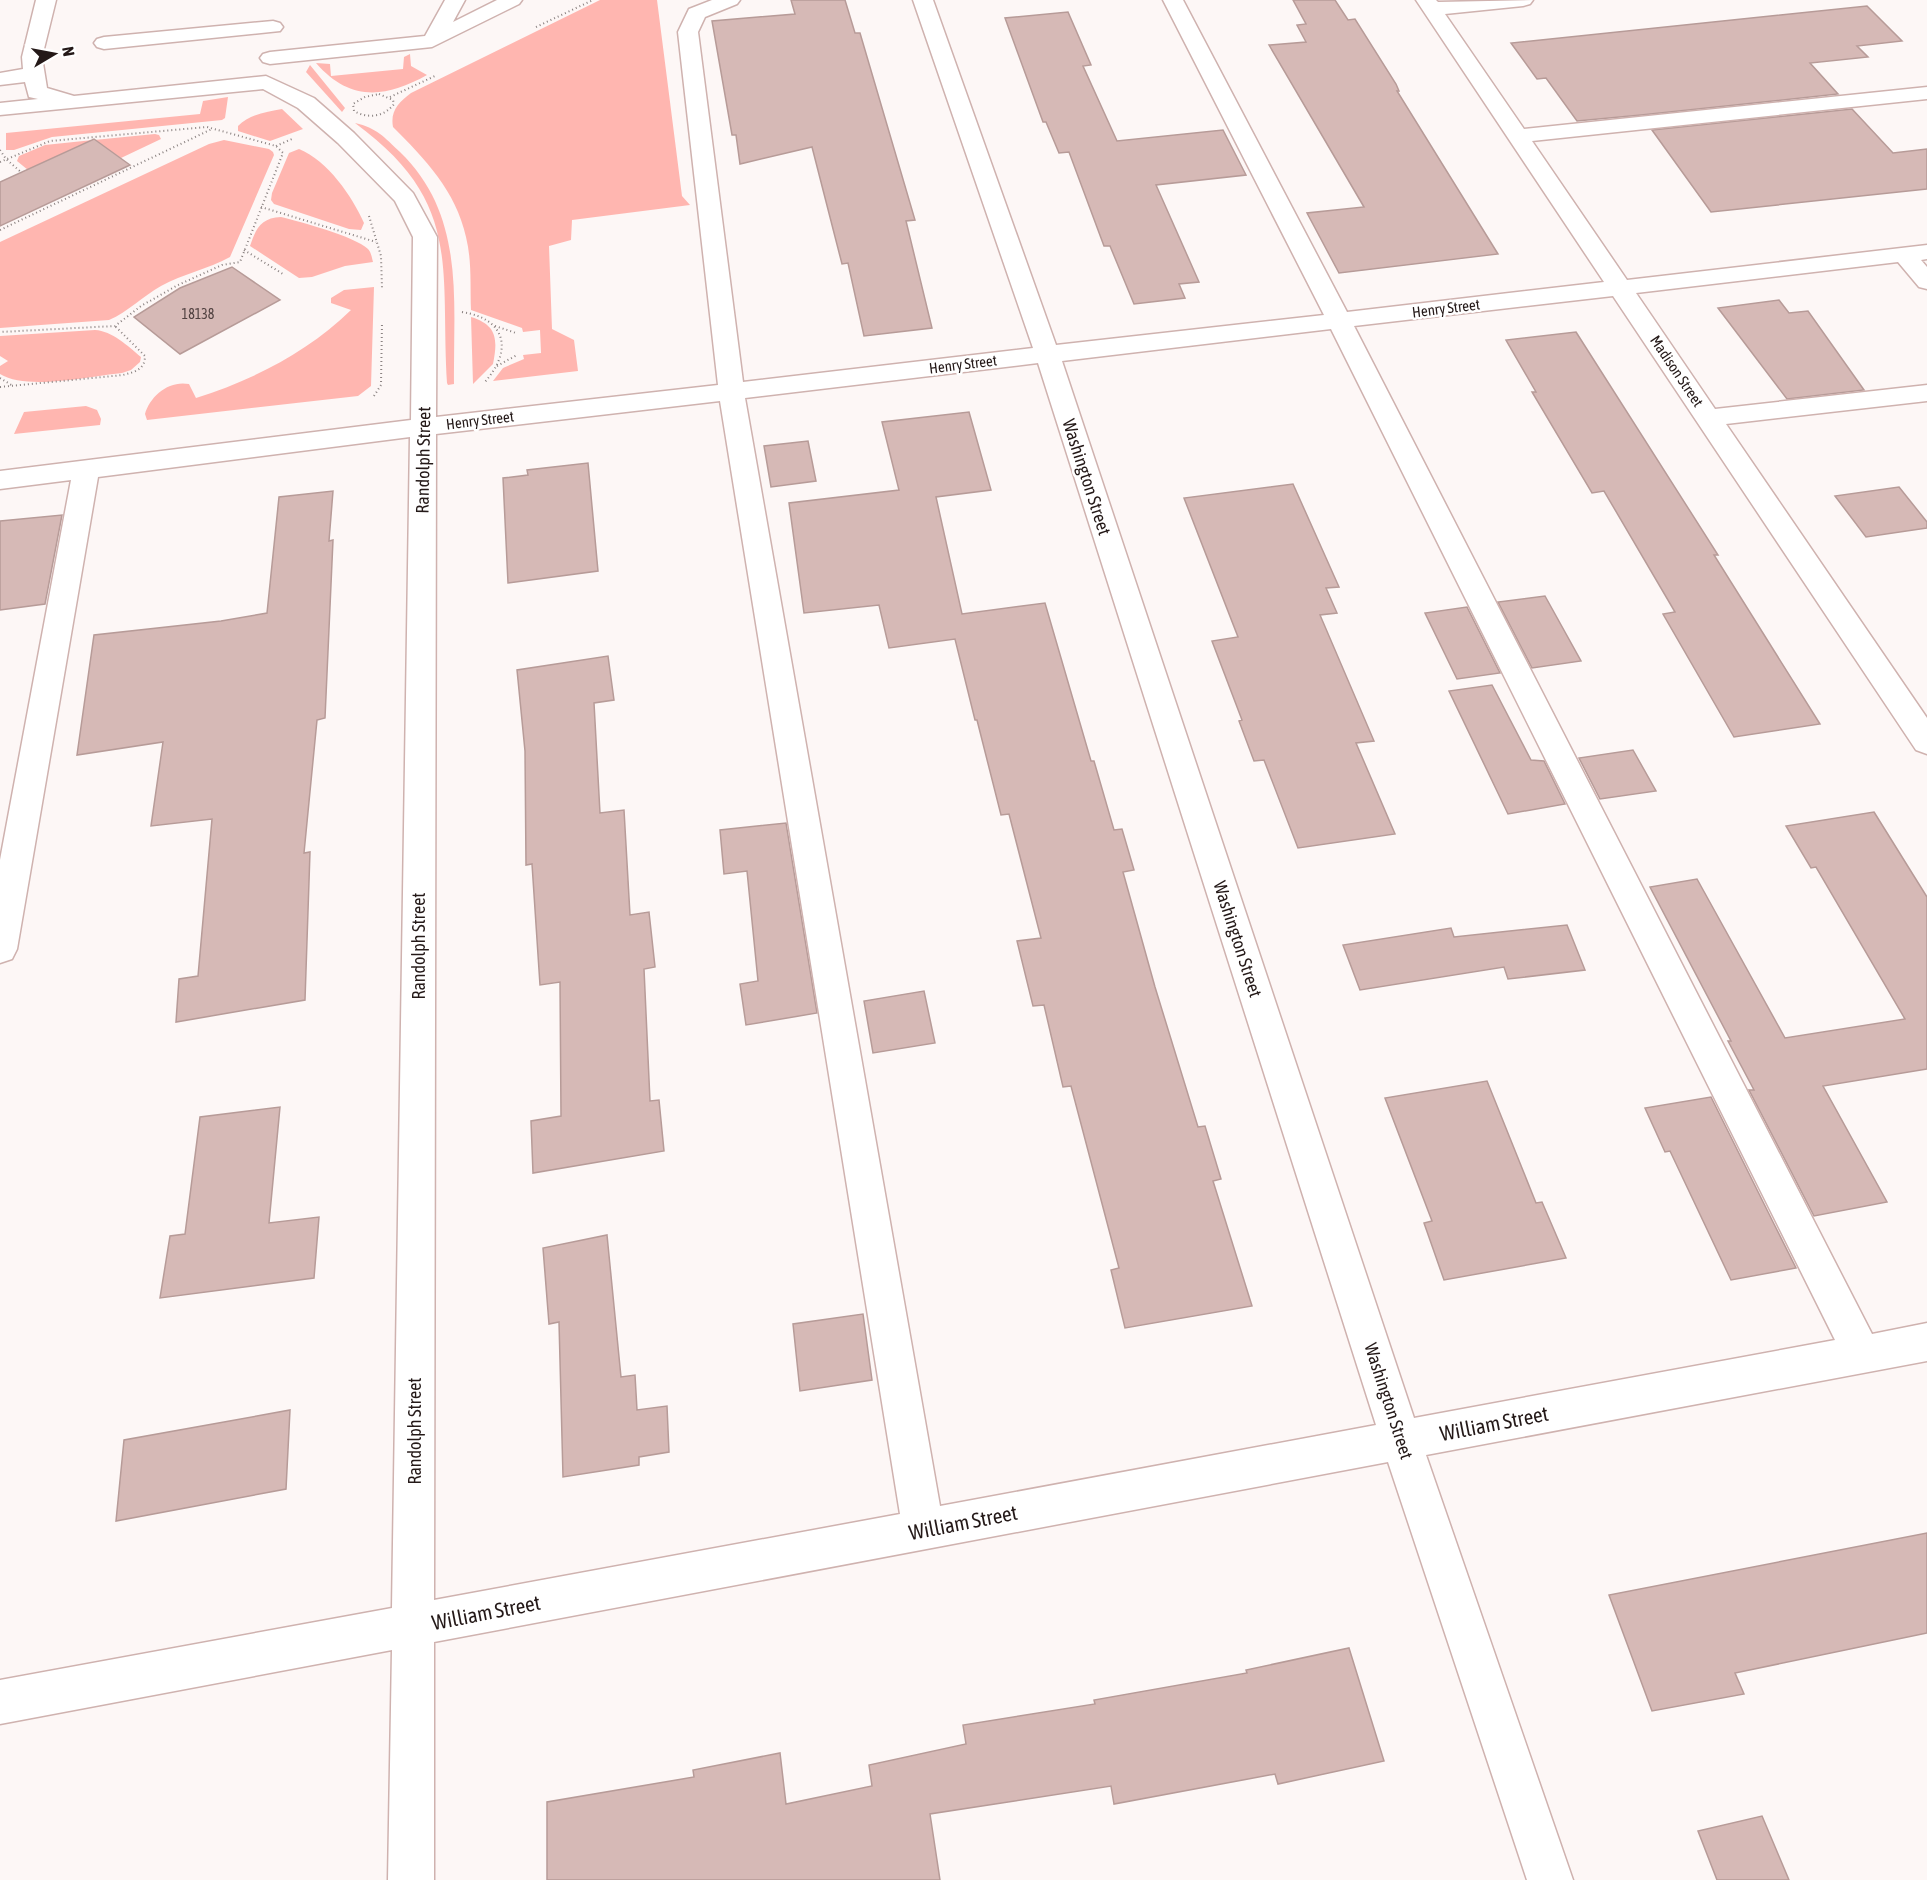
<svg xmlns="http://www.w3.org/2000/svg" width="1927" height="1880" font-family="'Asap Condensed',sans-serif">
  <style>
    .green { fill: #ffb6b0 }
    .building { fill: #d6b9b6; stroke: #b79b98; stroke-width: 1.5 }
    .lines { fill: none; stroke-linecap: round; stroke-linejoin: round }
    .minor-casing { stroke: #cfb2af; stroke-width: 3 }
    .path { stroke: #8a8281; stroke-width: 2; stroke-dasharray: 1 3; stroke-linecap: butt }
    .minor { fill: #fff; fill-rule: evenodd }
    .labels { text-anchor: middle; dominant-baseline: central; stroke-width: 5; stroke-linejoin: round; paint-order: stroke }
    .far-number-label { font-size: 14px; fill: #504140 }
    .far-street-label { font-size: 15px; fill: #241918; stroke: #fff }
    .street-label { font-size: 18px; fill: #241918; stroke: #fff }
    .near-street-label { font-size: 21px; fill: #241918; stroke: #fff }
  </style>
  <rect width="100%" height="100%" fill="#fdf7f6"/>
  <path class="green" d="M 600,0 L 657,0 L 682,196 L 690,205 L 572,220 L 571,240 L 549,246 L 552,329 L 574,340 L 578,371 L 493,381 L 503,368 L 524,359 L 523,355 L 541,353 L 540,330 L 523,332 L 522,328 L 471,310 C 470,286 472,261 466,237 C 456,191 425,159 393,127 C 390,111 399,102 411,93 Z
    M 410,54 L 411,66 L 427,75 C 384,99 349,101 316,63 L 330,64 L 331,76 L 403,69 L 404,57 Z
    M 310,65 L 345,108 L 342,112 L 306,72 Z
    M 228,97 L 225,118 L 222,120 L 52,137 L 14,150 L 6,150 L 6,133 L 200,114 L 203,101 Z
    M 282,109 L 303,129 L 270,141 L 238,131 L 238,126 C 249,114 267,112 282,109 Z
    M 355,123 C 377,128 384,137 400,152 C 466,216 453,300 454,384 L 448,385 L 447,383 C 440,266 463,202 355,123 Z
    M 155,134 L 159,135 L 161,139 L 121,158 L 94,140 Z
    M 93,140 L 28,170 L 17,161 L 19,156 L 45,145 Z
    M 224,140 L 269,149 L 273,152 L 274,155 L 230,257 C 208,269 183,274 161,286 C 143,296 128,312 109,320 L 0,328 L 0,242 L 209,144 Z
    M 299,149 C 328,161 352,196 364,223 L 361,230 L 349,229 L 274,204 L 271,200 L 272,193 L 289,153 Z
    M 281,217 C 301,222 354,236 368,249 C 371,252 372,258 373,262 L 345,266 L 312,277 L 299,278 L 250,246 C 256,228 261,218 281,217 Z
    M 374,287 L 371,386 L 358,396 L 147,420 L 145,414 C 150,396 169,380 189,384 L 196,398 C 253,380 308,352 351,310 L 331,303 L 331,298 L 344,290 Z
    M 471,317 C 497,325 498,339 493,364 L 473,384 Z
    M 95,330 C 112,331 128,346 141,357 L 140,362 L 131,370 L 122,373 C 90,376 28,391 0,374 L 0,366 L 8,361 L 0,356 L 0,336 Z
    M 86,406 L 97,410 L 101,419 L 100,425 L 14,434 L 24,412 Z"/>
  <path class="building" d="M 791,0 L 845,0 L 855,33 L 860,33 L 915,220 L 906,221 L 932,328 L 864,336 L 848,263 L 842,264 L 812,147 L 740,164 L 736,135 L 732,135 L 712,21 L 795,14 Z
    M 1293,0 L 1335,0 L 1348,20 L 1355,19 L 1396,84 L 1399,91 L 1397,91 L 1498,254 L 1339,273 L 1307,213 L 1364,207 L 1269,45 L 1306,42 L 1297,25 L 1306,24 Z
    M 1867,6 L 1902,41 L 1857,46 L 1868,57 L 1810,63 L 1838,94 L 1641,115 L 1577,121 L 1546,78 L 1537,79 L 1511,43 Z
    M 1068,12 L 1091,65 L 1083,66 L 1117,141 L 1223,130 L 1246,175 L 1156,185 L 1199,282 L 1179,284 L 1185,298 L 1134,304 L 1110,246 L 1104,246 L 1069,152 L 1059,153 L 1046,122 L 1043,122 L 1005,18 Z
    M 1852,109 L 1893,153 L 1927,149 L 1927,189 L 1711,212 L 1652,130 Z
    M 94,139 L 130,165 L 0,226 L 0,182 Z
    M 232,267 L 280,300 L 180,354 L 134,317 L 180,288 Z
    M 1779,300 L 1789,313 L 1808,311 L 1864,390 L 1787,399 L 1718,308 Z
    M 1576,332 L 1718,555 L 1714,555 L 1820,724 L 1734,737 L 1663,614 L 1675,612 L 1604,491 L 1592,493 L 1532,392 L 1536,392 L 1506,340 Z
    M 969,412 L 991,490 L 936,497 L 962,614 L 1045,603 L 1091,761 L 1094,761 L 1114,830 L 1122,829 L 1134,870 L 1123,872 L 1155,987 L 1198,1127 L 1205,1126 L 1221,1179 L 1213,1181 L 1252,1306 L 1125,1328 L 1111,1270 L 1119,1268 L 1071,1086 L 1063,1087 L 1044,1005 L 1033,1006 L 1017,941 L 1041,938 L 1009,814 L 1001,815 L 977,720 L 975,720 L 955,639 L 889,648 L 879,605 L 804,613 L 789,503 L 899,490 L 882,422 Z
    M 808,441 L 816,481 L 771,487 L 764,446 Z
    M 588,463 L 598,571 L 508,583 L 503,478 L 528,475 L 527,470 Z
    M 1293,484 L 1339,587 L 1326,588 L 1337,613 L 1320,615 L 1374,741 L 1356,743 L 1395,834 L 1298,848 L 1264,760 L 1254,761 L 1239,721 L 1242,720 L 1212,641 L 1238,637 L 1184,498 Z
    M 1899,487 L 1927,522 L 1927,528 L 1866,537 L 1835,496 Z
    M 333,491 L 329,541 L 333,540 L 325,718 L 317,720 L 304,853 L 310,852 L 305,1000 L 176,1022 L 179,979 L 198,976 L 212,819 L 151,826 L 163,742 L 77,755 L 94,635 L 221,621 L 267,613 L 279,497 Z
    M 62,515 L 45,604 L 0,610 L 0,521 Z
    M 1545,596 L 1581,661 L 1532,668 L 1498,602 Z
    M 1467,607 L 1500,673 L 1457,679 L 1425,613 Z
    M 608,656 L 614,700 L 594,703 L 600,813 L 624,810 L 630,915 L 649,912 L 655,967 L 644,969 L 650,1101 L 659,1100 L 664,1151 L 533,1173 L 531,1121 L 561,1116 L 560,982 L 540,985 L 532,864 L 526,865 L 525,751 L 517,670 Z
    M 1492,685 L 1531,760 L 1544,761 L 1565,804 L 1508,814 L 1449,691 Z
    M 1633,750 L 1656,791 L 1600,799 L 1579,758 Z
    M 1874,812 L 1927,897 L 1927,1069 L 1823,1086 L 1887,1202 L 1814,1216 L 1749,1090 L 1754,1090 L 1728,1041 L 1731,1041 L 1650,887 L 1697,879 L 1785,1038 L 1905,1019 L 1816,867 L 1811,868 L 1786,826 Z
    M 786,823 L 817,1013 L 746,1025 L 740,984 L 758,981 L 747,871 L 724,874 L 720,830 Z
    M 1567,925 L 1585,970 L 1508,979 L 1504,967 L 1360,990 L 1343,945 L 1451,928 L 1454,937 Z
    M 924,991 L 935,1043 L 873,1053 L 864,1001 Z
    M 1487,1081 L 1536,1203 L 1542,1202 L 1566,1258 L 1444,1280 L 1424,1223 L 1432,1221 L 1385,1098 Z
    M 1711,1097 L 1774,1224 L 1796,1268 L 1731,1280 L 1670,1151 L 1665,1152 L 1645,1108 Z
    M 280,1107 L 269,1223 L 319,1217 L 314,1278 L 160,1298 L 170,1236 L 185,1234 L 200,1117 Z
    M 607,1235 L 621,1377 L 635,1375 L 637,1410 L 667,1406 L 669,1452 L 639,1457 L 639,1465 L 563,1477 L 559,1322 L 549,1324 L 543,1248 Z
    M 863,1314 L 872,1380 L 800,1391 L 793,1324 Z
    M 290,1410 L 286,1489 L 116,1521 L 124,1440 Z
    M 1927,1533 L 1927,1633 L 1735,1673 L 1744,1694 L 1652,1711 L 1609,1595 Z
    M 1349,1648 L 1384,1761 L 1278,1784 L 1275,1774 L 1114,1804 L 1111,1786 L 930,1814 L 940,1880 L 547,1880 L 547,1802 L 694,1777 L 693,1770 L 780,1753 L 786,1804 L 872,1786 L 869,1765 L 966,1744 L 963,1725 L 1095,1704 L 1094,1700 L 1247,1673 L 1246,1670 Z
    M 1762,1816 L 1789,1880 L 1717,1880 L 1698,1831 Z"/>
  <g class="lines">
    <g class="minor-casing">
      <path id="minor" d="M 36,0 L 56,0 L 42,57 L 47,88 L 74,96 L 266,76 L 314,98 L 354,133 L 413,193 L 437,237 L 436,417 L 718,385 L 678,32 L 689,9 L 712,0 L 740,0 L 737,4 L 705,17 L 698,32 L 743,382 L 1033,348 L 913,0 L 933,0 L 1056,345 L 1324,315 L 1163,0 L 1183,0 L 1347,312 L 1604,282 L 1416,0 L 1436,0 L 1438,2 L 1533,0 L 1530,4 L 1523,6 L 1445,14 L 1524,129 L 1927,87 L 1927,99 L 1532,141 L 1627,280 L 1927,245 L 1927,259 L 1921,260 L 1927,267 L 1927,289 L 1919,287 L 1898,262 L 1636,293 L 1715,409 L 1927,385 L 1927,401 L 1726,424 L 1927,718 L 1927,754 L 1916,750 L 1613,296 L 1354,326 L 1872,1334 L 1927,1323 L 1927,1361 L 1426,1455 L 1573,1880 L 1527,1880 L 1388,1462 L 434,1642 L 434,1880 L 388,1880 L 392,1650 L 0,1724 L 0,1680 L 392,1608 L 410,437 L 98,477 L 17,949 L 12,959 L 0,963 L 0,860 L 71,480 L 0,489 L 0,471 L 411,420 L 413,237 L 395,201 L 338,143 L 298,108 L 263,89 L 0,115 L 0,103 L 38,99 L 29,97 L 25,82 L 0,85 L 0,73 L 23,69 L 22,57 ZM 1331,329 L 1835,1340 L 1414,1418 L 1062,361 ZM 1038,363 L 1376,1425 L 940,1506 L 745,398 ZM 720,401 L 900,1514 L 434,1600 L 436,434 Z
        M 445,0 L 465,0 L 453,22 L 497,0 L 522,0 L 519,4 L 432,47 L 270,64 L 263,62 L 260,58 L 263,54 L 270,52 L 425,36 Z
        M 273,21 L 280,23 L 283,27 L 280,31 L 104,49 L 97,47 L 94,43 L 97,39 L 104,37 Z"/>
    </g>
    <path class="path" d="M 536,27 L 593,0
      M 379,94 L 393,100 L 394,104 C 384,117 368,119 354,111 L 353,104 L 365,97 Z
      M 390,97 L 435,76
      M 276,146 L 292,139
      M 0,150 L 6,159 L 22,173
      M 0,162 L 50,141 L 207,127 L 276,146 L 283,153 L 240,262 L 222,265 L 178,285 L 141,306 L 115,326 L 0,332
      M 261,207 L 376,242
      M 369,216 L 381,256 L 382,288
      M 0,230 L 212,129
      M 244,250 L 283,274
      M 462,312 C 507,319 513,351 484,383
      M 495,326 L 516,333
      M 497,366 L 517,355
      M 0,378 L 13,386
      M 0,387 L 123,375 C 134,372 145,370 145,356 L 115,326
      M 374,396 L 381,385 L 382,322"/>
    <use href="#minor" class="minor"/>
  </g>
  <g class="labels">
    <g class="far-number-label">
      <text x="198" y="314">18138</text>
    </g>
    <g class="far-street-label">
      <text transform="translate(1446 308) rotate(-7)">Henry Street</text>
      <text transform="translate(963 364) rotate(-7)">Henry Street</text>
      <text transform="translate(1677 371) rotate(56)">Madison Street</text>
      <text transform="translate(480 420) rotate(-7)">Henry Street</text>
    </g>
    <g class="street-label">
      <text transform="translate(423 460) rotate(-89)">Randolph Street</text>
      <text transform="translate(1087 477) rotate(72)">Washington Street</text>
      <text transform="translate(1238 939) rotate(72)">Washington Street</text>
      <text transform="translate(418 946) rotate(-90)">Randolph Street</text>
      <text transform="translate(1389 1401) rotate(72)">Washington Street</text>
      <text transform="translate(414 1431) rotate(-90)">Randolph Street</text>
    </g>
    <g class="near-street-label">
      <text transform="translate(1494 1423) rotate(-11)">William Street</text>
      <text transform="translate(963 1522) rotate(-11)">William Street</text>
      <text transform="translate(486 1612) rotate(-11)">William Street</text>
    </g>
  </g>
  <g transform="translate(54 54) rotate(80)" stroke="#ffffff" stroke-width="4.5" paint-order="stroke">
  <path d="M0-4.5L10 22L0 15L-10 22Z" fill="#241918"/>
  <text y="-9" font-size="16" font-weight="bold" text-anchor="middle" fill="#241918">N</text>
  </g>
</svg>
